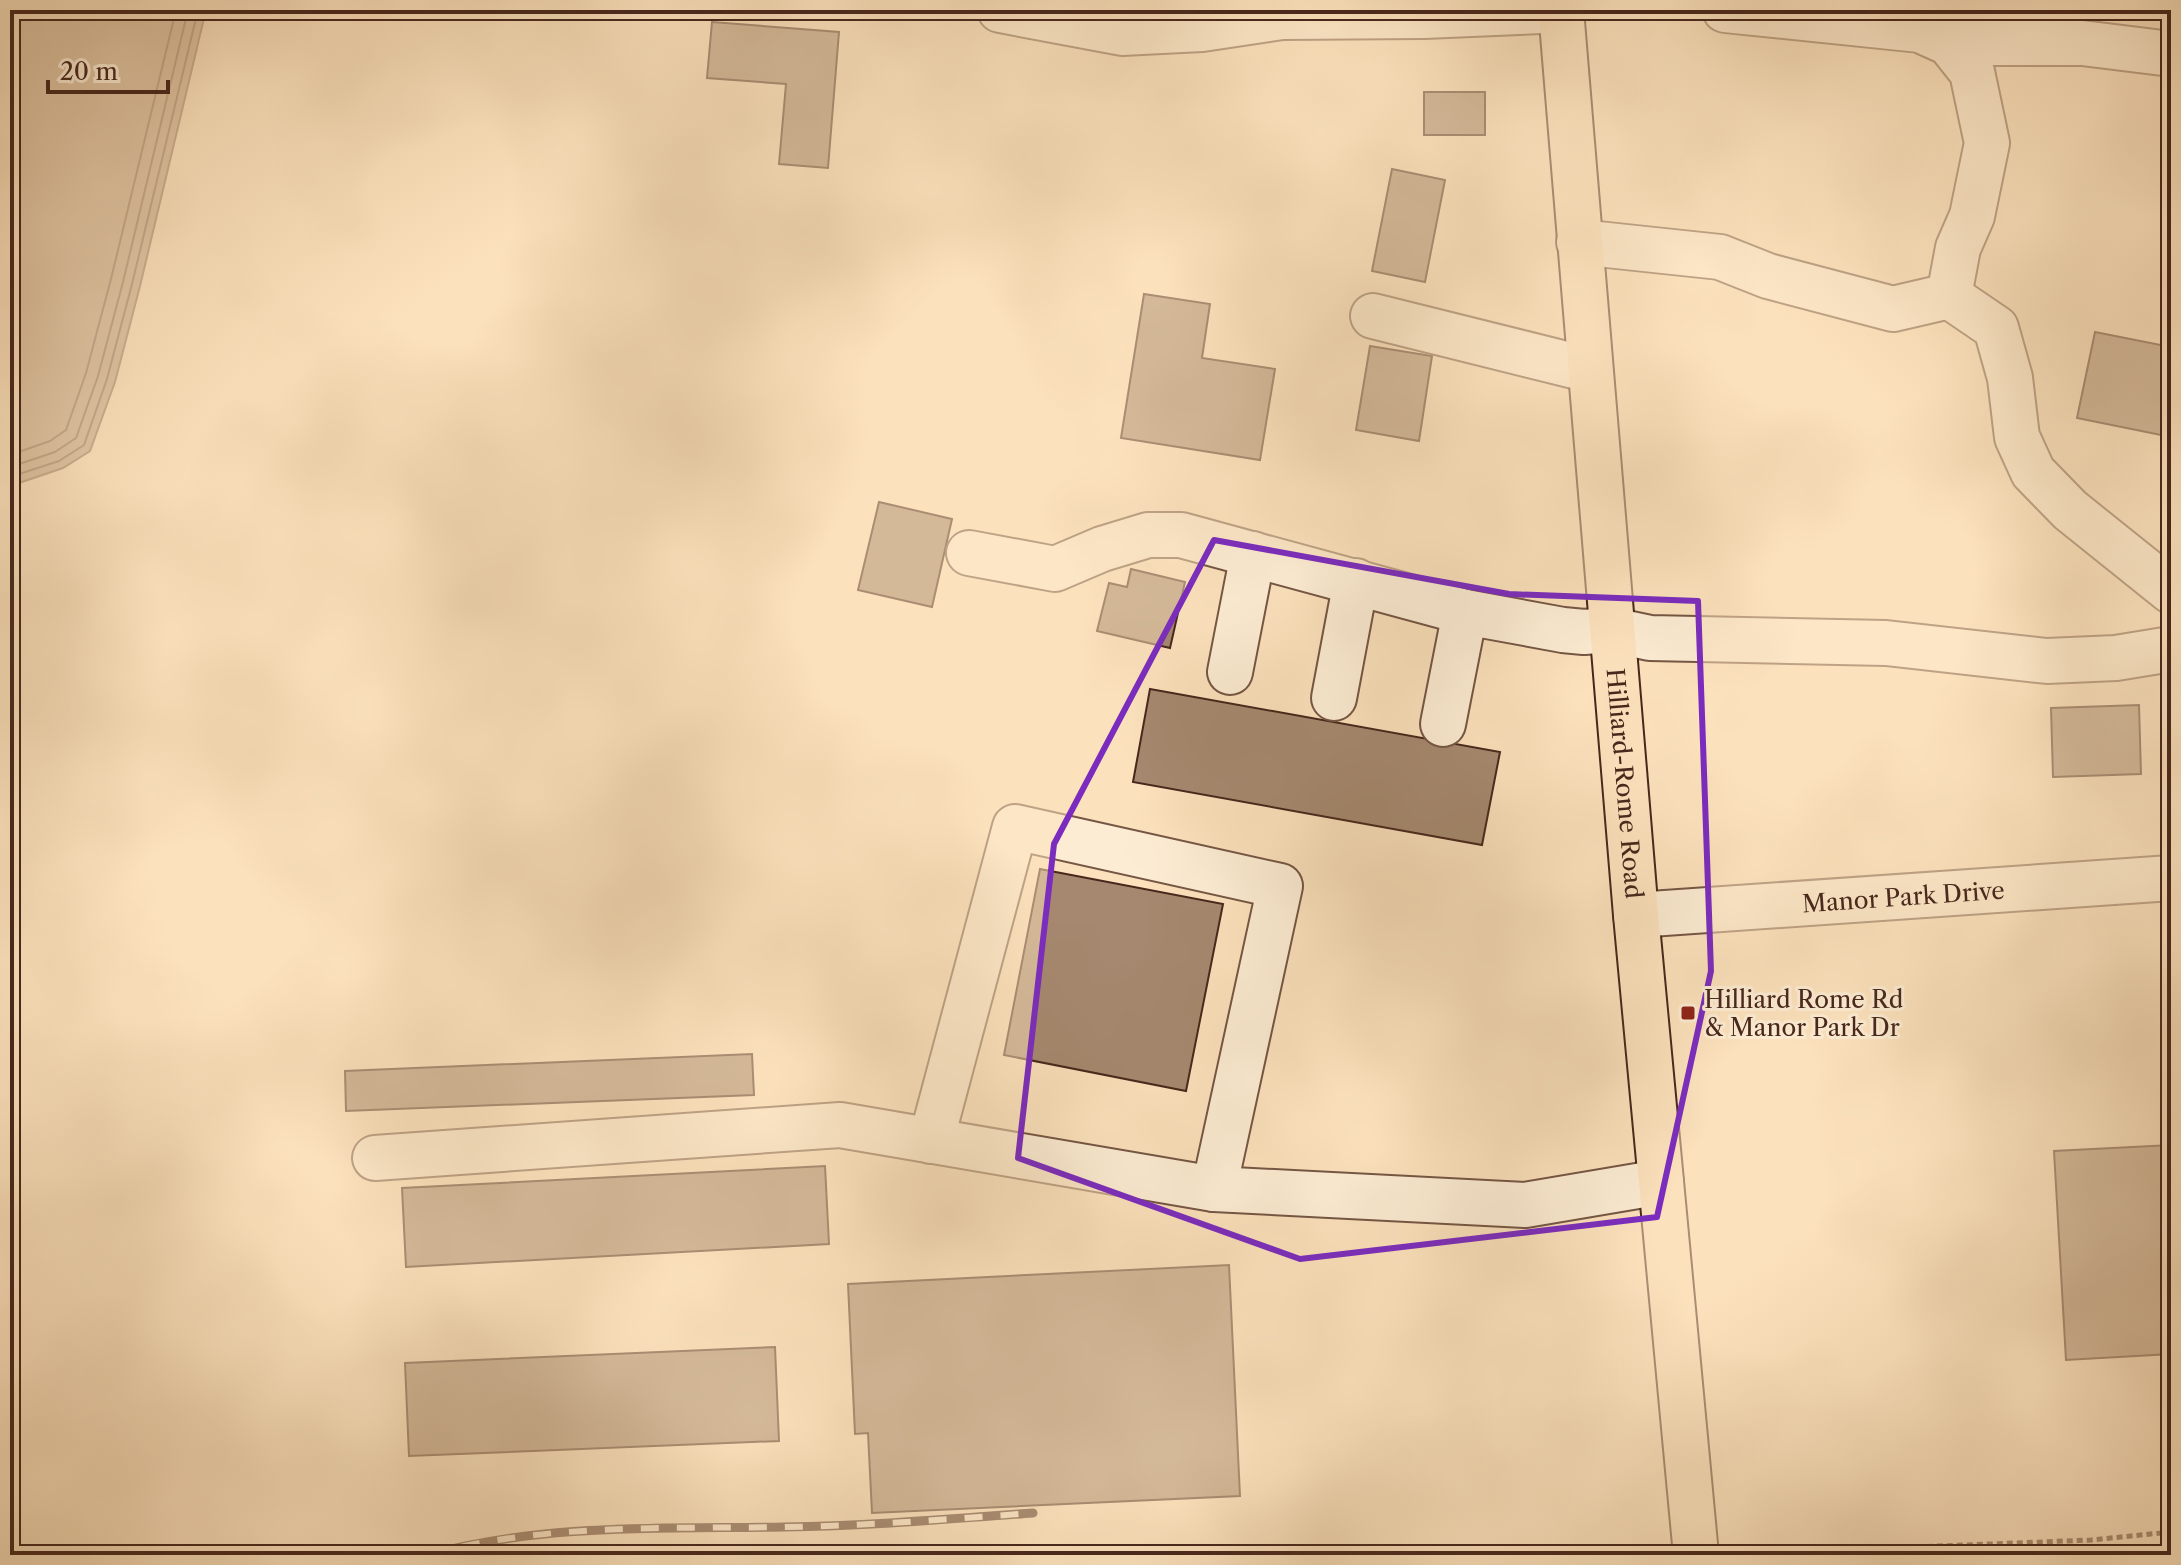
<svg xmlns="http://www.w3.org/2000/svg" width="2181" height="1565" font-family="'Libre Caslon Text',serif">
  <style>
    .water { fill: #bea286; stroke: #8f715c; stroke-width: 2 }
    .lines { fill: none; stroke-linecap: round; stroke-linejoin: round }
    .shore { stroke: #836451; stroke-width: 2 }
    .building { fill: #a5886f; stroke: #48271c; stroke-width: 2 }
    .minor-casing { stroke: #755644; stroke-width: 48 }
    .major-casing { stroke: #48271c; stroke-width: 48 }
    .path { stroke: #48271c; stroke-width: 5; stroke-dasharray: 6 4; stroke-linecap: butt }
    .minor { stroke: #fcecd3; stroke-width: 44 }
    .major { stroke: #fbe1bc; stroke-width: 44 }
    .rail-casing { stroke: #48271c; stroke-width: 9 }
    .rail { stroke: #fcecd3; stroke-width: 6; stroke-dasharray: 18; stroke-linecap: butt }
    .marked { fill: none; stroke: #7b2cbf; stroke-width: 6; stroke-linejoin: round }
    .poi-dot { fill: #8f2418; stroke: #fcecd3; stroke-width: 3 }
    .labels { text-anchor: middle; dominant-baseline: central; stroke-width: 6; stroke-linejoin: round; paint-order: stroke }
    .street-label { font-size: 24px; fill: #48271c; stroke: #fcecd3 }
    .poi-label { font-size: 24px; fill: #48271c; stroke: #fcecd3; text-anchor: start }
  </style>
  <rect width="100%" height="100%" fill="#fbe1bc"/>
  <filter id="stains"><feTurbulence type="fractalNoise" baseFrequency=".0025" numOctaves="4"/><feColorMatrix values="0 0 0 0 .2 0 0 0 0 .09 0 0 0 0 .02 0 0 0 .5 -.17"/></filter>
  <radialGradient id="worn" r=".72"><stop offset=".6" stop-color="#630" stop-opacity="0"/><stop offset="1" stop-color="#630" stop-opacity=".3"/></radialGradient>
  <path class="water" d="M 10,10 L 206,10 L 140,286 L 115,382 L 90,451 L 63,468 L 10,486 Z"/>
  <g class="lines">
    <path class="shore" d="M 10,455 L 50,441 L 66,430 L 86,373 L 111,279 L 176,10
      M 10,467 L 55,452 L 76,438 L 98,376 L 123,282 L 188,10
      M 10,477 L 59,461 L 84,445 L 107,379 L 132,284 L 198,10"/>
  </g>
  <path class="building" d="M 712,22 L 839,32 L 828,168 L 779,164 L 786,84 L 707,78 Z
    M 1424,92 L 1485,92 L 1485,135 L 1424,135 Z
    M 1392,169 L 1445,180 L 1425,282 L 1372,271 Z
    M 1144,294 L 1210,304 L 1202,358 L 1275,369 L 1260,460 L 1121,438 Z
    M 2095,332 L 2171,347 L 2171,437 L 2077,418 Z
    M 1370,346 L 1432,356 L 1419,441 L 1356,430 Z
    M 879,502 L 952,519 L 932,607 L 858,590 Z
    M 1131,569 L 1185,582 L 1170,648 L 1097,631 L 1109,583 L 1127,587 Z
    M 1150,689 L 1500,752 L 1482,845 L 1133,782 Z
    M 2139,705 L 2141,774 L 2053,777 L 2051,708 Z
    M 1040,869 L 1223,904 L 1186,1091 L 1004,1055 Z
    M 752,1054 L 754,1095 L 346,1111 L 345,1071 Z
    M 2171,1145 L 2171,1354 L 2066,1360 L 2054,1151 Z
    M 825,1166 L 829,1244 L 406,1267 L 402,1188 Z
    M 1229,1265 L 1240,1496 L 872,1513 L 868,1433 L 855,1434 L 848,1284 Z
    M 775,1347 L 779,1441 L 409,1456 L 405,1363 Z"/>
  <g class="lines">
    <g class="minor-casing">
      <g id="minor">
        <path d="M 1000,10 L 1122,33 L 1202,29 L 1282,17 L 1424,16 L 1565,10"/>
        <path d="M 1949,43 L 2082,43 L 2171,54"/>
        <path d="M 1579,242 L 1720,257 L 1768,276 L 1893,309 L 1949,296 L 1958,248 L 1972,216 L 1987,143 L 1972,72 L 1949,43 L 1920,30 L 1725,10"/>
        <path d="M 1949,296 L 1996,328 L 2010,378 L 2017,437 L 2033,472 L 2070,510 L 2171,591"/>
        <path d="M 1373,316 L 1590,370"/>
        <path d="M 969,553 L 1055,569 L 1102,549 L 1148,535 L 1181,535 L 1465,612 L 1563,630 L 1584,632 L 1612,630 L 1650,638 L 1886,643 L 2047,661 L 2116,658 L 2171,649"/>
        <path d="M 1230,672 L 1253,554"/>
        <path d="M 1334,698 L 1356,581"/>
        <path d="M 1443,724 L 1465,612"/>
        <path id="s1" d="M 1636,915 L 2171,878"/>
        <path d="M 931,1141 L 1015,827 L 1280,886 L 1214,1189"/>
        <path d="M 375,1158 L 840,1125 L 1214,1189 L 1525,1205 L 1661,1182"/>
      </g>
    </g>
    <g class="major-casing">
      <g id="major">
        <path id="s2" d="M 1561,10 L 1636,915 L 1696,1555"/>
      </g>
    </g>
    <path class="path" d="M 1737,1554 L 2091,1540 L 2171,1532"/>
    <use href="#minor" class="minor"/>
    <use href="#major" class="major"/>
    <g class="rail-casing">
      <path id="rail" d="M 427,1555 C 544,1523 664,1529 784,1527 C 867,1526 950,1519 1033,1513"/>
    </g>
    <use href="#rail" class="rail"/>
  </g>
  <path d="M0 0H2181V1565H0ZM 1214,540 L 1509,594 L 1698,601 L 1711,971 L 1657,1217 L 1300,1259 L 1018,1158 L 1054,844 Z" fill="#fbe1bc" fill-opacity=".55" fill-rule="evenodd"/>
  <path class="marked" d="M 1214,540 L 1509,594 L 1698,601 L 1711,971 L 1657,1217 L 1300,1259 L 1018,1158 L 1054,844 Z"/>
  <rect class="poi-dot" x="1680" y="1005" width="16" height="16" rx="4"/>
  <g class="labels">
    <g class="street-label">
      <text stroke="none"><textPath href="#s2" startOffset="776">Hilliard-Rome Road</textPath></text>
      <text stroke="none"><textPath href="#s1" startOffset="268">Manor Park Drive</textPath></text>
    </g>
    <g class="poi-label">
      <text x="1704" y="999">Hilliard Rome Rd<tspan x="1704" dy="28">&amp; Manor Park Dr</tspan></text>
    </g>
  </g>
  <rect width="2181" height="1565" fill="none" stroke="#fbe1bc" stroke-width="40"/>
  <rect x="12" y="12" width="2157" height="1541" fill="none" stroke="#48271c" stroke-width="4"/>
  <rect x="20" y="20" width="2141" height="1525" fill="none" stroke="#48271c" stroke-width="2"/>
  <path d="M48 80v12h120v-12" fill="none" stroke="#48271c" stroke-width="4"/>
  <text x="60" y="80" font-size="24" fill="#48271c" stroke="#fcecd3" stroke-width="6" paint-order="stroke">20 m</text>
  <rect width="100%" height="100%" filter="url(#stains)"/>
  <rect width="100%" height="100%" fill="url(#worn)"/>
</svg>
